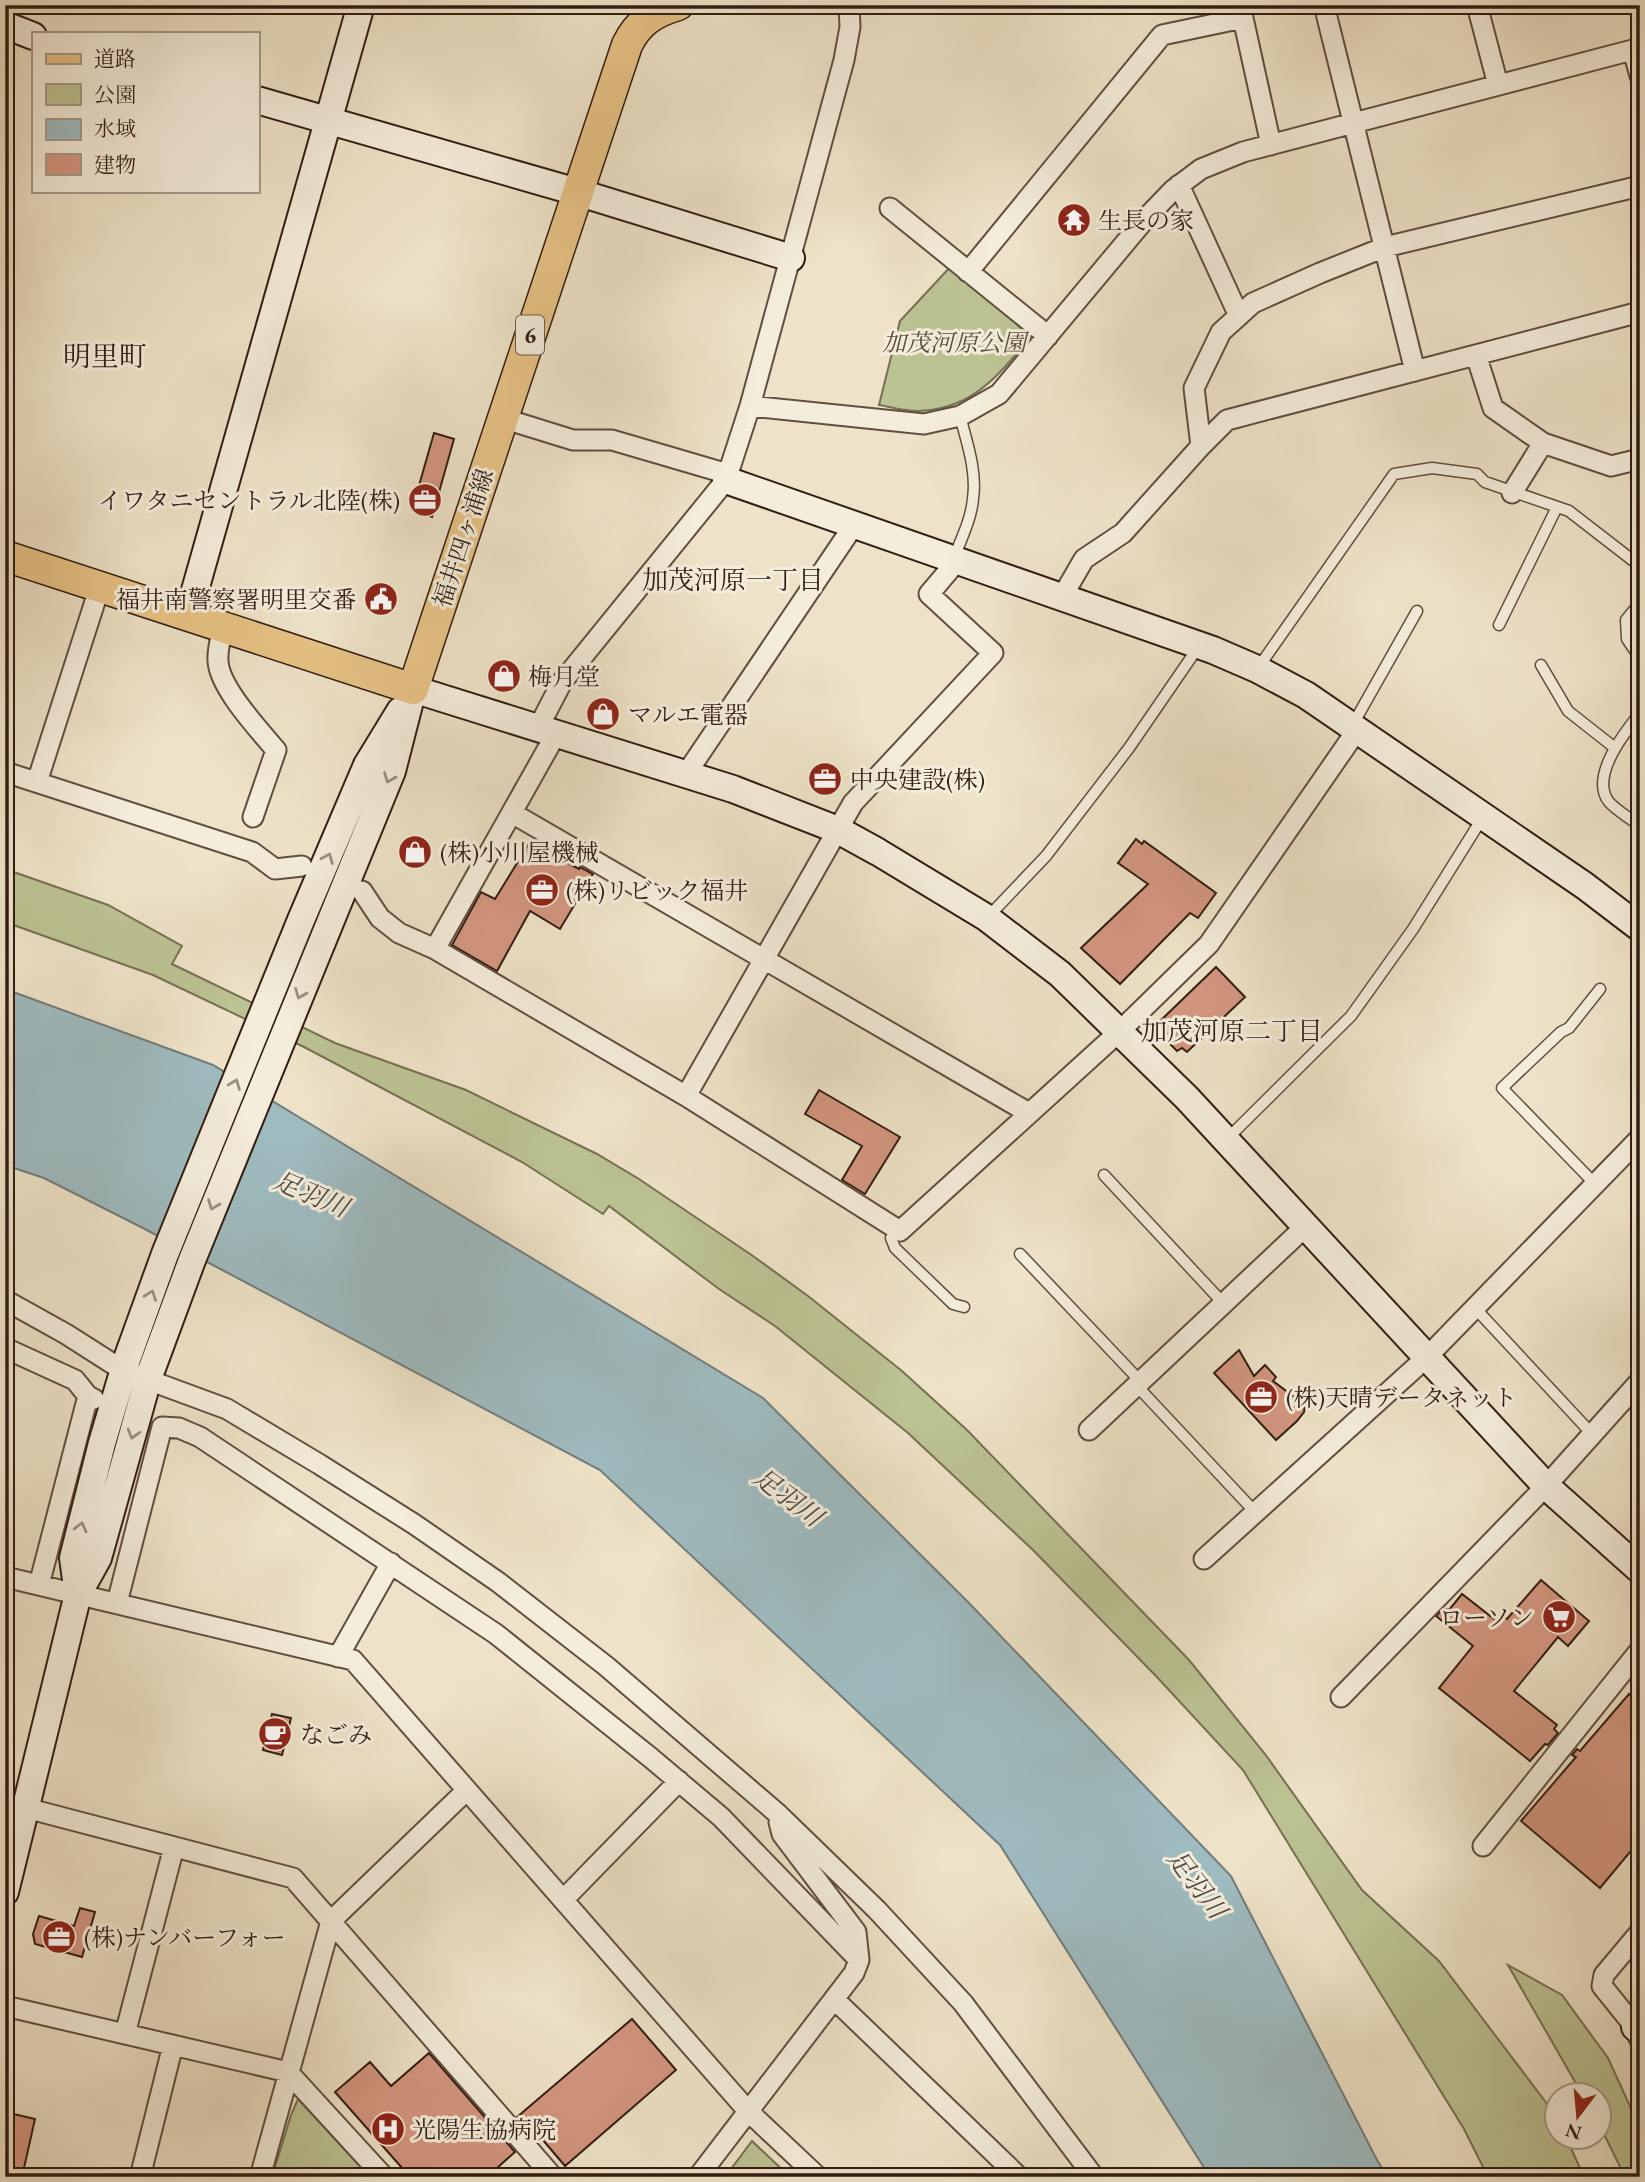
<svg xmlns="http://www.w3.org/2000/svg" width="1645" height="2182" font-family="'EB Garamond','Noto Serif JP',serif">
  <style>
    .green { fill: #bcc393; stroke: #777053; stroke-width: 2 }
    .water { fill: #9ebbc0; stroke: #737c7b; stroke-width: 2 }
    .building { fill: #d3967f; stroke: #321d13; stroke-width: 2 }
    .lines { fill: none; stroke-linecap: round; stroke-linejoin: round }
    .lane-casing { stroke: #614e40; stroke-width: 13 }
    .street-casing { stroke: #614e40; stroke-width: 23 }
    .secondary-casing { stroke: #321d13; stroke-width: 30 }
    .primary-casing { stroke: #321d13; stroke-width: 33 }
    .lane { stroke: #f4eddb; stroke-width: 10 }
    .street { stroke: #f4eddb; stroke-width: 19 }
    .secondary { stroke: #f4eddb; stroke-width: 26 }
    .primary { stroke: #e7c284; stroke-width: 30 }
    .oneway { stroke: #9d8f81 }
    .labels { text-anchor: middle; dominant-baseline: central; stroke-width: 6; stroke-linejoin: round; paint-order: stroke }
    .shield { fill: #f4eddb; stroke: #6c5b4f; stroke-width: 2 }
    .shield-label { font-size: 23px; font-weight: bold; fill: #321d13 }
    .poi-label { font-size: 24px; fill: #321d13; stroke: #f4eddb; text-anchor: start }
    .park-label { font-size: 24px; font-style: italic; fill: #5b4f39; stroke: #f4eddb }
    .street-label { font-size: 24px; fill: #321d13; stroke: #f4eddb }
    .neighbourhood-label { font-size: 26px; fill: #321d13; stroke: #f4eddb }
    .water-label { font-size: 26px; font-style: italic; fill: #524c47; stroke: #f4eddb }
    .quarter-label { font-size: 28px; fill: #321d13; stroke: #f4eddb }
  </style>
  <rect width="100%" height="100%" fill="#eee3c8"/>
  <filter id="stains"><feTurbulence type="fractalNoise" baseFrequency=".00286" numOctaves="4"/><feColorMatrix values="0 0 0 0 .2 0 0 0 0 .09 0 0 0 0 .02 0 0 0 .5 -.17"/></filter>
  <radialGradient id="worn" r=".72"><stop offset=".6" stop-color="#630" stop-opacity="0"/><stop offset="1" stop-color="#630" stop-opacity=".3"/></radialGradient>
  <path class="green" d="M 952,265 L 1031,337 C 998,375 973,410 917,411 C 904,411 891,407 879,405 L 900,321 Z
    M 5,869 L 108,905 L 182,946 L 172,964 L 335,1043 L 466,1090 L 597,1154 L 639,1179 L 753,1256 L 808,1296 L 902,1371 L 967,1430 L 1189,1660 L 1265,1754 L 1362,1890 L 1439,1961 L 1557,2117 L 1558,2136 L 1566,2137 L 1584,2177 L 1488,2177 L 1464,2129 L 1243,1770 L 1156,1676 L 1033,1550 L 908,1433 L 775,1326 L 719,1289 L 609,1206 L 603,1214 L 522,1162 L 304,1047 L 153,975 L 5,922 Z
    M 1508,1965 L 1562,1995 L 1608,2058 L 1640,2128 L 1640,2177 L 1625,2177 L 1600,2126 L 1600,2094 L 1582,2094 Z
    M 298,2099 L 370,2177 L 272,2177 L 291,2115 Z
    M 752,2141 L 790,2177 L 725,2177 Z"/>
  <path class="water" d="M 5,989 L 213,1065 L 763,1398 L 968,1602 L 1231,1876 L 1377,2160 L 1388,2177 L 1210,2177 L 1000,1845 L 600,1470 L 141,1227 L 44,1178 L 5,1165 Z"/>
  <path class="building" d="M 434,433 L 454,439 L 432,517 L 412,510 Z
    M 1136,839 L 1142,844 L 1144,841 L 1216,893 L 1198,918 L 1190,913 L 1120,984 L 1081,948 L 1148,884 L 1118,863 Z
    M 530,842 L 579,869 L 580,867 L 593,874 L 560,929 L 530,911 L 497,971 L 452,945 L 481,892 L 495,899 Z
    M 1216,967 L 1245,997 L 1187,1052 L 1182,1048 L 1177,1051 L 1166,1040 L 1170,1036 L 1158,1023 Z
    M 819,1090 L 900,1137 L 865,1194 L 842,1180 L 862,1146 L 805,1114 Z
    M 1239,1350 L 1254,1376 L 1265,1365 L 1276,1377 L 1273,1381 L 1305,1405 L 1304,1412 L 1297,1421 L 1276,1440 L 1214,1373 Z
    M 1541,1580 L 1589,1621 L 1568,1646 L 1558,1637 L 1514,1691 L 1557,1725 L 1554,1729 L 1558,1733 L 1548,1745 L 1545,1744 L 1530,1761 L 1439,1688 L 1473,1646 L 1436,1616 L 1443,1609 L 1449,1610 L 1462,1594 L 1498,1622 L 1503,1616 L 1507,1619 Z
    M 1629,1694 L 1640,1704 L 1640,1840 L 1600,1888 L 1521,1821 L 1576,1757 L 1572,1755 L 1577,1749 L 1580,1751 Z
    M 272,1714 L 291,1718 L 282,1755 L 263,1750 Z
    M 80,1908 L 95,1912 L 82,1957 L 35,1944 L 33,1934 L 39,1916 L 74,1926 Z
    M 632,2019 L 676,2070 L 565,2166 L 537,2133 L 534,2136 L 517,2117 Z
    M 429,2053 L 515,2152 L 487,2177 L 410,2177 L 335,2092 L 370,2062 L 391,2086 Z
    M 5,2112 L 35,2119 L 22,2177 L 5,2177 Z"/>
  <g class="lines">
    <g class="lane-casing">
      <path id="lane" d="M 954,558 C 961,539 971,520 973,499 C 977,471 967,443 960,416
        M 1640,603 L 1626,620 L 1627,639 L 1640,658
        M 1499,625 L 1557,507
        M 1541,665 L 1568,711 L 1615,748
        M 1258,668 L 1394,474 L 1432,468 L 1477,474 L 1485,482 L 1569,511 L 1640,566
        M 1640,713 C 1625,732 1589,777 1609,802 C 1617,811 1630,818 1640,826
        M 1352,726 L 1417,611
        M 987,918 L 1046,856 L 1129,748 L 1199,646
        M 1226,1140 L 1351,1016 L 1413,929 L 1483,817
        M 1104,1175 L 1224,1304
        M 1595,1184 L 1502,1088 L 1561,1032 L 1569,1028 L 1600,989
        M 900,1231 L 891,1238 L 895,1248 L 953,1304 L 964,1307
        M 1020,1254 L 1141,1382
        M 1475,1308 L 1593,1435
        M 1137,1386 L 1255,1512"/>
    </g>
    <g class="street-casing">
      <path id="street" d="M 1324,5 L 1415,371
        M 1477,5 L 1498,85
        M 1633,50 L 1640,76
        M 1179,185 L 1239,316
        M 890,208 L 1048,336
        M 968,272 L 1162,35 L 1243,18 L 1271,145
        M 1476,355 L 1493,408 L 1543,443 L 1611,466 L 1640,459
        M 750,406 L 924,424 L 960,416 L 999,394 L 1146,218 L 1173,190 L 1201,169 L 1243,152 L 1640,48
        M 502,418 L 573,440 L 612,440 L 728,474
        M 1201,446 L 1194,388 L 1221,332 L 1253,303 L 1320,273 L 1385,247 L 1640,186
        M 1512,493 L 1543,443
        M 1062,597 L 1084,559 L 1123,533 L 1201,446 L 1227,420 L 1640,312
        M 223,627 C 221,638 217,650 218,661 C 219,687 259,730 276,750 L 253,817
        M 538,728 L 562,682 L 726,480 L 750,406 L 844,60 L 850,27 L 849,5
        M 5,772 L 252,852 L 275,869 L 302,866
        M 686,774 L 854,525
        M 37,782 L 100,586
        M 512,813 L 1029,1113
        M 362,891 L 380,918 L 399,933 L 435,949 L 686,1096 L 900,1231 L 1120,1031 L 1209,944 L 1357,730
        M 435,949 L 556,734
        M 686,1096 L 853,803 L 993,653 L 929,594 L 957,561
        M 5,1300 L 66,1334 L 124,1371 L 227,1409 L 319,1464 L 414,1524 L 498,1582 L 606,1666 L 778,1814 L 877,1910 L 963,2003 L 1094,2177
        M 5,1348 L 75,1380 L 88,1396 L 94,1399
        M 1089,1430 L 1306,1226
        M 1204,1559 L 1427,1357 L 1640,1138
        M 5,1577 L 353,1660 L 748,2111 L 818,2177
        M 39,1585 L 88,1396
        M 117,1603 L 162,1427 L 179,1428 L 200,1437 L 496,1634 L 651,1758 L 721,1817 L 859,1960
        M 338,1657 L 391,1563
        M 1341,1697 L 1546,1486 L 1640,1381
        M 26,1808 L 293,1878 L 553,2177
        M 1483,1846 L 1640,1650
        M 563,1900 L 679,1781
        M 834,1999 L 1019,2177
        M 5,2006 L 288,2072 L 384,2177
        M 125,2034 L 174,1847
        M 1639,2038 L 1635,2027 L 1602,1986 L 1604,1975 L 1640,1932
        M 140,2177 L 173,2045
        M 260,2177 L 331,1921 L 467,1790
        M 698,2177 L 854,1973 L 859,1960 L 856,1932 L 782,1834 L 779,1822"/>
    </g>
    <g class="secondary-casing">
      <path id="secondary" d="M 5,25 L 33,36
        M 257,100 L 577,192 L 791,258
        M 726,480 L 1213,650 L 1257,669 L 1306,695 L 1585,886 L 1640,928
        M 188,615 L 361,5
        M 413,689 L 733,789 L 838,830 L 878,852 L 987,918 L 1060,974 L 1187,1098 L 1546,1486 L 1640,1570
        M 78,1594 L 73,1558 L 102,1443 L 127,1359 L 165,1254 L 301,920 L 367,765 L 400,711
        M 5,1892 L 78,1594 L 98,1558 L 148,1379 L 192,1260 L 392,771 L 413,689
        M 1635,2027 L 1640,2031"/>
    </g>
    <g class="primary-casing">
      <path id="primary" d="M 5,556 L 413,689 L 627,45 C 638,22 654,12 678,5"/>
    </g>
    <use href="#lane" class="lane"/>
    <use href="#street" class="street"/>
    <use href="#secondary" class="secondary"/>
    <use href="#primary" class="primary"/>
  </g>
  <defs><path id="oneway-chevron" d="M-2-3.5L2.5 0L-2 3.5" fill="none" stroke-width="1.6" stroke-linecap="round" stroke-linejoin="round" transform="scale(1.75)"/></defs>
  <g class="oneway">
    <use href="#oneway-chevron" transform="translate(389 778) rotate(111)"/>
    <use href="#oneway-chevron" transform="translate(328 858) rotate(-67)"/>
    <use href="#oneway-chevron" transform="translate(300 994) rotate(112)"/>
    <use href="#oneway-chevron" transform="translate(235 1084) rotate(-68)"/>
    <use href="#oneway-chevron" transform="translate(213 1205) rotate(111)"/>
    <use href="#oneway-chevron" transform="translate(151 1295) rotate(-70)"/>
    <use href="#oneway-chevron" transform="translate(133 1434) rotate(106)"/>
    <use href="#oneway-chevron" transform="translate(81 1527) rotate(-76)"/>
  </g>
  <defs>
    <g id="temple-disc" transform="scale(1.75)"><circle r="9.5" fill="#8f2418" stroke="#f4eddb"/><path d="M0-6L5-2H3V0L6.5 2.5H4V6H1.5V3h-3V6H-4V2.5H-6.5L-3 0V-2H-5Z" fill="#fff"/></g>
    <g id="office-disc" transform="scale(1.75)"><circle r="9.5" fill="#8f2418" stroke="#f4eddb"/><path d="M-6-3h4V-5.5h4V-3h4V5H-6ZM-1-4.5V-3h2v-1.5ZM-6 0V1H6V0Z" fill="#fff"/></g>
    <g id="civic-disc" transform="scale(1.75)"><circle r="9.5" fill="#8f2418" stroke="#f4eddb"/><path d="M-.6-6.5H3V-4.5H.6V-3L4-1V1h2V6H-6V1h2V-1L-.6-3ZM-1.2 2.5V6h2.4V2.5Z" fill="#fff"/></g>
    <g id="shop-disc" transform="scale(1.75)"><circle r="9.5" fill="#8f2418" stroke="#f4eddb"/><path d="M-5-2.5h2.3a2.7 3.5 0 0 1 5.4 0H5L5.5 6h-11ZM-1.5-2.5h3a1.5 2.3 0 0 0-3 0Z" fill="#fff"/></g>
    <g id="supermarket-disc" transform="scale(1.75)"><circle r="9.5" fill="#8f2418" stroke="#f4eddb"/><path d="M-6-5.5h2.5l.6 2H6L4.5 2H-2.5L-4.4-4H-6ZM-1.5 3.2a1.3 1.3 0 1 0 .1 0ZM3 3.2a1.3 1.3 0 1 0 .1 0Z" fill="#fff"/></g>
    <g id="cafe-disc" transform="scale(1.75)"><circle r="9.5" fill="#8f2418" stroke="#f4eddb"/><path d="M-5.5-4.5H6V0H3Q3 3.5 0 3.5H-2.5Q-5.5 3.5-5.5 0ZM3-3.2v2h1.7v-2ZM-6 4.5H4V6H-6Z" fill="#fff"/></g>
    <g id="hospital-disc" transform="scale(1.75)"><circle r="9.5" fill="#8f2418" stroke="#f4eddb"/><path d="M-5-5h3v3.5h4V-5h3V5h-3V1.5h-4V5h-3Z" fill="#fff"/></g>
  </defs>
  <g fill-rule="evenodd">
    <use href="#temple-disc" x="1074" y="220"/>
    <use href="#office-disc" x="425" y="500"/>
    <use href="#civic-disc" x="381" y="599"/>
    <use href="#shop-disc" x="504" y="676"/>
    <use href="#shop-disc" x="603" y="714"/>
    <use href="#office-disc" x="825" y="779"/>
    <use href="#shop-disc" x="415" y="852"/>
    <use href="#office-disc" x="542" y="890"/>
    <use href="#office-disc" x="1261" y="1397"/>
    <use href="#supermarket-disc" x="1559" y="1617"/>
    <use href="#cafe-disc" x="275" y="1734"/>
    <use href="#office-disc" x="59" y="1937"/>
    <use href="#hospital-disc" x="388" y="2129"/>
  </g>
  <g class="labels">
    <rect class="shield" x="516" y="315.5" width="28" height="39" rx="5"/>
    <g class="shield-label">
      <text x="530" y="335">6</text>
    </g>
    <g class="poi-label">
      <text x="1098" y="220">生長の家</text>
      <text x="400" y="500" text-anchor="end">イワタニセントラル北陸(株)</text>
      <text x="356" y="599" text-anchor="end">福井南警察署明里交番</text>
      <text x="528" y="676">梅月堂</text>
      <text x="628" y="714">マルエ電器</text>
      <text x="850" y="779">中央建設(株)</text>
      <text x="440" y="852">(株)小川屋機械</text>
      <text x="566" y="890">(株)リビック福井</text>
      <text x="1286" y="1397">(株)天晴データネット</text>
      <text x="1534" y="1617" text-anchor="end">ローソン</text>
      <text x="300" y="1734">なごみ</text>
      <text x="84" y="1937">(株)ナンバーフォー</text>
      <text x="412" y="2129">光陽生協病院</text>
    </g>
    <g class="park-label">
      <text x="954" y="342">加茂河原公園</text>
    </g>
    <g class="street-label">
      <text transform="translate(463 538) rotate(-72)">福井四ヶ浦線</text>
    </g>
    <g class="neighbourhood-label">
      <text x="733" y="580">加茂河原一丁目</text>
      <text x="1232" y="1031">加茂河原二丁目</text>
    </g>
    <g class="water-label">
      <text transform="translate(311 1194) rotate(23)">足羽川</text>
      <text transform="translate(788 1497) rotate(37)">足羽川</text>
      <text transform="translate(1197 1884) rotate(53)">足羽川</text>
    </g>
    <g class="quarter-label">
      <text x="105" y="356">明里町</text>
    </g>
  </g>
  <rect width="1645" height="2182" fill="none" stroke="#eee3c8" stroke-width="28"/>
  <rect x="7" y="7" width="1631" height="2168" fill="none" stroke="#321d13" stroke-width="3.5"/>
  <rect x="14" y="14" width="1617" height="2154" fill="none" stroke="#321d13" stroke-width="2"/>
  <rect x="32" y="32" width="228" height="161" fill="#f4eddb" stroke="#a69a8b" stroke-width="2"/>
  <rect x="46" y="54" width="35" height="10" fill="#e7c284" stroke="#a69a8b" stroke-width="2"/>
  <text x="94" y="66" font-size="21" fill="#321d13">道路</text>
  <rect x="46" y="84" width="35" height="21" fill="#bcc393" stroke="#a69a8b" stroke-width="2"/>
  <text x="94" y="102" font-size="21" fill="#321d13">公園</text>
  <rect x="46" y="119" width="35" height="21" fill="#9ebbc0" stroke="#a69a8b" stroke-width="2"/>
  <text x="94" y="136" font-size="21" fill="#321d13">水域</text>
  <rect x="46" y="154" width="35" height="21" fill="#d3967f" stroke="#a69a8b" stroke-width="2"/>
  <text x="94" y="172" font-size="21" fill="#321d13">建物</text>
  <g transform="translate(1578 2116) rotate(196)"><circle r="33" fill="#f4eddb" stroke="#a69a8b" stroke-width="2"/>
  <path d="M0-5L12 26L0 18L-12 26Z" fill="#8f2418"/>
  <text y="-10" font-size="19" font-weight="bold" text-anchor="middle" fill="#321d13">N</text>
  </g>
  <rect width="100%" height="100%" filter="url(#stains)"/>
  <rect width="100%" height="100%" fill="url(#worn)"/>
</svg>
